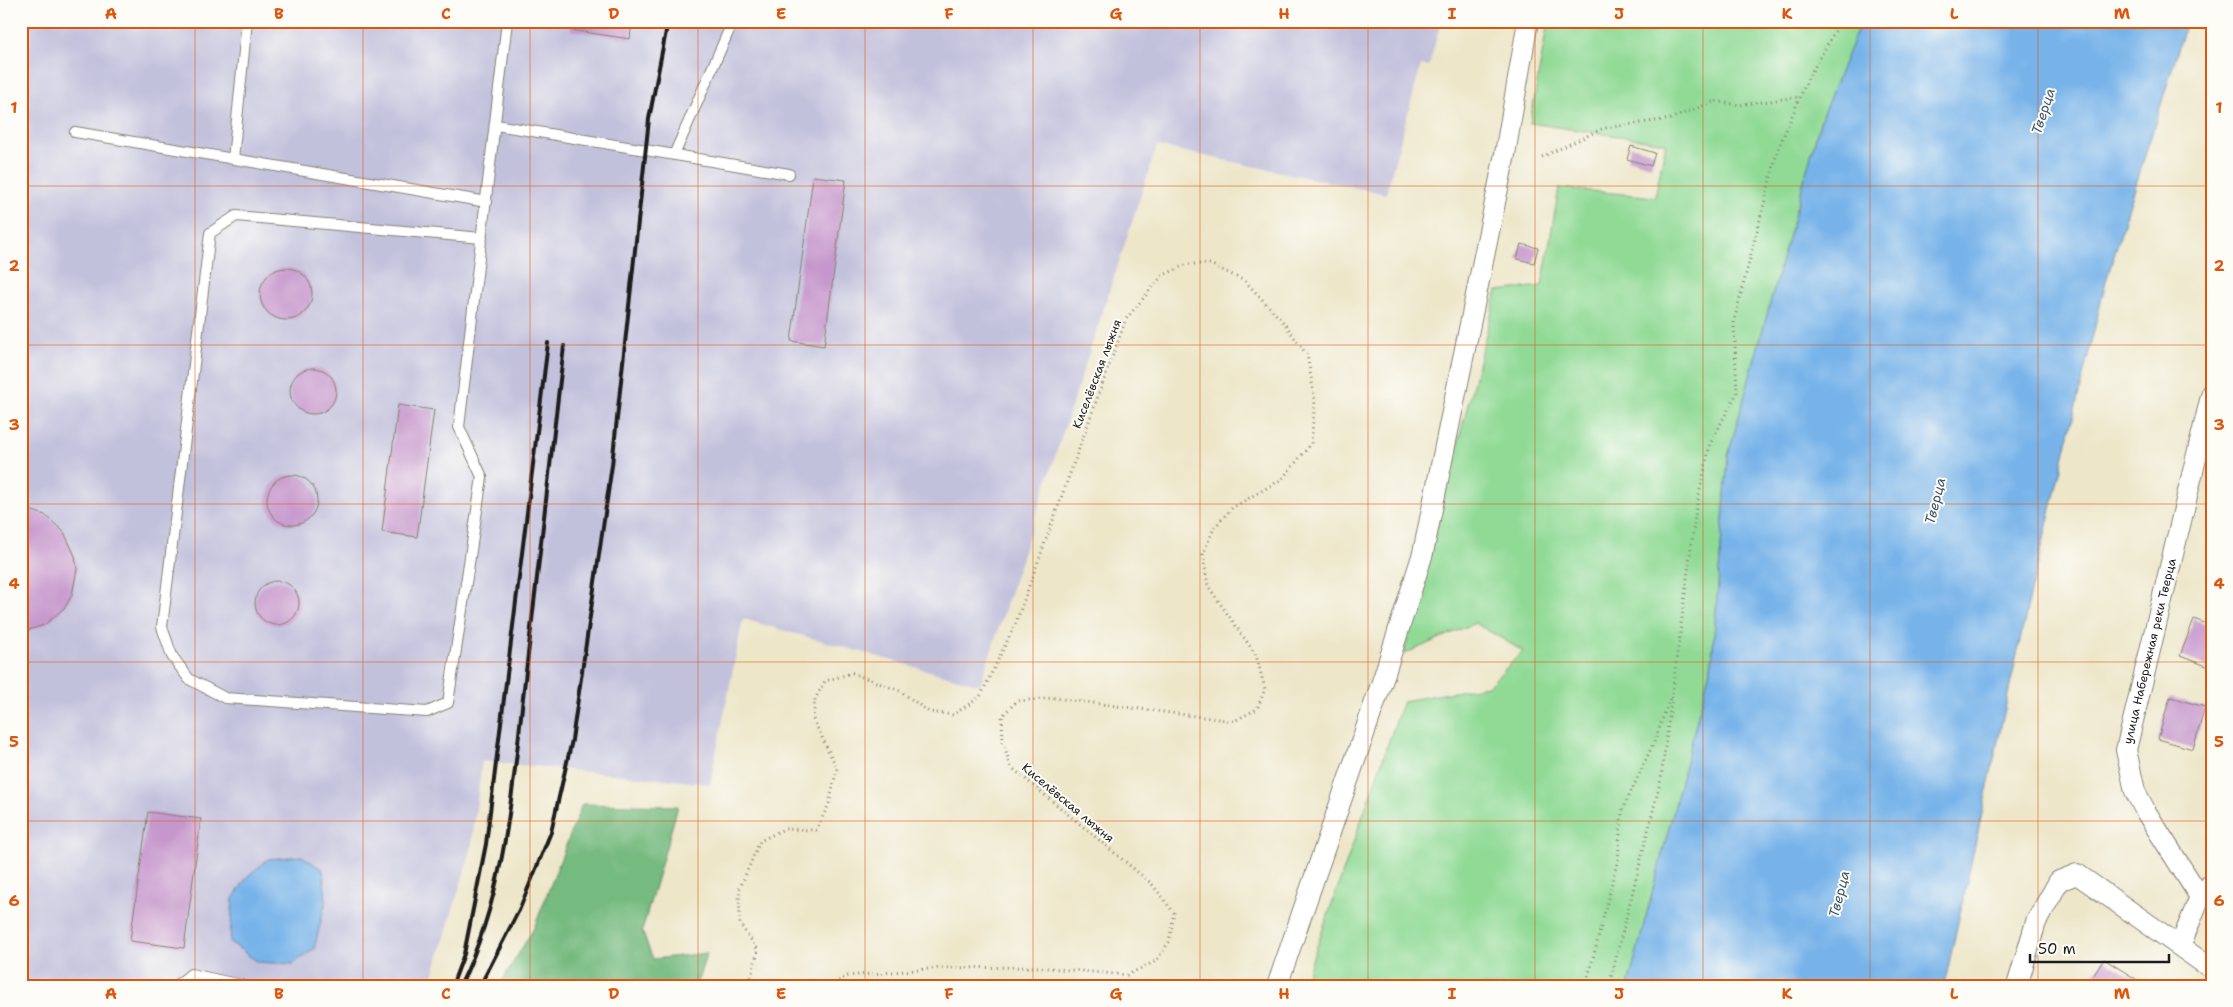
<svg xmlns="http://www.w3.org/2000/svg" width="2233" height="1007" font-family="'Shantell Sans',sans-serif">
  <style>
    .industrial { fill: #c2c1dc }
    .green { fill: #91da96; stroke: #567b59 }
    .forest { fill: #74ba7f; stroke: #486b4e }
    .water { fill: #77b3e9; stroke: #4a6882 }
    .building { fill: #c697cc }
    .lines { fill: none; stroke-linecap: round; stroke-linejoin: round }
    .lane-casing { stroke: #848172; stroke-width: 12 }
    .street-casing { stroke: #848172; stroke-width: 22 }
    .path { stroke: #848172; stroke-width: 3; stroke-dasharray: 1 4; stroke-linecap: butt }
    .lane { stroke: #fff; stroke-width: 10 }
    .street { stroke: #fff; stroke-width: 20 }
    .rail { stroke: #1c1c1c; stroke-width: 4 }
    .grid { fill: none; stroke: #de560d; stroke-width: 1; stroke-opacity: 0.55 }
    .labels { text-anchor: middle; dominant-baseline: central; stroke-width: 4; stroke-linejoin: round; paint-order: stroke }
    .street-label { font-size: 12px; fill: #1c1c1c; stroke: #fdfcf7 }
    .water-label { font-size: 14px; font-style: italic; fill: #40586e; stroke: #fdfcf7 }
    .neatline { fill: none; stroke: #de560d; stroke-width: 2 }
    .grid-label { font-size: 16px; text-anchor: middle; font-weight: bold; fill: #de560d }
  </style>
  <rect width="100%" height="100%" fill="#fdfcf7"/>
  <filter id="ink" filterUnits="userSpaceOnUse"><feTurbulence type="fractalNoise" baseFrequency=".02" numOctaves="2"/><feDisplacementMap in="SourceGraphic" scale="10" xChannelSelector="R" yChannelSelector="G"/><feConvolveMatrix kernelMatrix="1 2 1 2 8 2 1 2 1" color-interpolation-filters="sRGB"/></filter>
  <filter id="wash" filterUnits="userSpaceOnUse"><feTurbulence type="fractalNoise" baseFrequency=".0096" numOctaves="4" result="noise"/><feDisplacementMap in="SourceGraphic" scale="20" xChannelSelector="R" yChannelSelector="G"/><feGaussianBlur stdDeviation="1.12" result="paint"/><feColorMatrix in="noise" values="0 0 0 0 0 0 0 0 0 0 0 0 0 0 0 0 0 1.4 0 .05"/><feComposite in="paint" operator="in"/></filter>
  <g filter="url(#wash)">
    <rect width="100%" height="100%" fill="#ede6c9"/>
    <path class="industrial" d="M 21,21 L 1441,21 L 1429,66 L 1421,65 L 1386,194 L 1157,146 L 980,685 L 743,619 L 710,784 L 482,761 L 471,850 L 430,986 L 21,986 Z"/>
    <path class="green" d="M 1548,21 L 1861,21 L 1821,119 L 1728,456 L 1712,662 L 1628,986 L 1303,986 L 1403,701 L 1488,686 L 1523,651 L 1475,623 L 1404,654 L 1497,291 L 1542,286 L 1559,188 L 1655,197 L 1666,143 L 1530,123 Z"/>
    <path class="forest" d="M 582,804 L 678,806 L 642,931 L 653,959 L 707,953 L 696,986 L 499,986 L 534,928 Z"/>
    <path class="water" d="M 1861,21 L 2187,21 L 2106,281 L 2027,609 L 1944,986 L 1628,986 L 1712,662 L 1728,456 L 1821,119 Z
      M 302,856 L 323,870 L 326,901 L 314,949 L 293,964 L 258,962 L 230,942 L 233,899 L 247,877 L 268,859 Z"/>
    <g id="blocks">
      <path class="building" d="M 571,21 L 632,21 L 630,39 L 571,30 Z
        M 1631,146 L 1655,153 L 1651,166 L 1627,159 Z
        M 813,176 L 846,180 L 824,346 L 791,341 Z
        M 1521,244 L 1538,248 L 1534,263 L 1517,259 Z
        M260 294a26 26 0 1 1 52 0a26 26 0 1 1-52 0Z
        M290 391a23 23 0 1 1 46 0a23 23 0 1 1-46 0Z
        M 398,405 L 434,410 L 417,537 L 382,532 Z
        M267 500a25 25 0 1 1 50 0a25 25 0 1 1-50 0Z
        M 21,507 L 45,515 L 64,532 L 75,556 L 77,569 L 72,595 L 65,607 L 46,624 L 21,633 Z
        M255 603a22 22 0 1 1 44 0a22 22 0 1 1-44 0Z
        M 2194,619 L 2212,626 L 2212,668 L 2180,656 Z
        M 2170,697 L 2205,707 L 2193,749 L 2158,739 Z
        M 148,812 L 201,819 L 184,948 L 130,941 Z
        M 2104,959 L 2147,986 L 2087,986 Z"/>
    </g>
  </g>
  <g filter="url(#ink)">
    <use href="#blocks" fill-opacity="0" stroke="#848172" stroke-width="1"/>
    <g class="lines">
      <g class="lane-casing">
        <path id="lane" d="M 496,125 L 789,174
          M 75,132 L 487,202
          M 674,155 L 733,21
          M 233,159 L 247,21
          M 482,238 L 236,216 L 210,233 L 162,627 L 172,656 L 189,679 L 225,698 L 427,712 L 448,703 L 482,477 L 459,427 L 507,21
          M 176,986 L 191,974 L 245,986"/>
      </g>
      <g class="street-casing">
        <g id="street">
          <path id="s1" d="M 2200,897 L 2146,812 L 2135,791 L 2126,750 L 2212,392"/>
          <path d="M 2180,946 L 2200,897 L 2212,883"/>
          <path d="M 1277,986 L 1383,679 L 1423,553 L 1505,154 L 1528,21"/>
          <path d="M 2017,986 L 2036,922 L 2059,881 L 2077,874 L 2212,969"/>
        </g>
      </g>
      <path class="path" d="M 1542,157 L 1604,128 L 1670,119 L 1715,101 L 1740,105 L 1799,97
        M 739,986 L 751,977 L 758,950 L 740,924 L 739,890 L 760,841 L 784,829 L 816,830 L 829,804 L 837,768 L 813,719 L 815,699 L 825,681 L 852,673 L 900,691 L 929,712 L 953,715 L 980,697 L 1015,625 L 1126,319 L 1162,276 L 1187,264 L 1210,264 L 1245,281 L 1284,323 L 1307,355 L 1315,400 L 1311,444 L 1282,479 L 1232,508 L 1214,528 L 1203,554 L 1208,586 L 1256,655 L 1265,689 L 1257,709 L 1234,721 L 1054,698 L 1017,701 L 1002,716 L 1003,742 L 1011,767 L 1152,884 L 1174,913 L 1169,942 L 1156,961 L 1127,975 L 1037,967 L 940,968 L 847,976 L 830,986
        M 1586,986 L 1618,859 L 1622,811 L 1655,740 L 1670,698
        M 1609,986 L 1661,779 L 1696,509 L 1710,444 L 1737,393 L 1734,321 L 1778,149 L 1808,78 L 1841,21"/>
      <use href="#lane" class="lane"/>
      <use href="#street" class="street"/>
      <path class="rail" d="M 452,986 L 464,954 L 486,844 L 548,343
        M 460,986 C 507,892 513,783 525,680 C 538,569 551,457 564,346
        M 480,986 L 520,908 L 551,832 L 572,740 L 612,465 L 649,119 L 668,21"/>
    </g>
  </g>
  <path class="grid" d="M 195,21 L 195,986M 363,21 L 363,986M 530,21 L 530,986M 698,21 L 698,986M 865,21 L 865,986M 1033,21 L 1033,986M 1200,21 L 1200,986M 1368,21 L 1368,986M 1535,21 L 1535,986M 1703,21 L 1703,986M 1870,21 L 1870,986M 2038,21 L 2038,986M 21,186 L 2212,186M 21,345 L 2212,345M 21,504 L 2212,504M 21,662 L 2212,662M 21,821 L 2212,821"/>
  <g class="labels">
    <g class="street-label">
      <text transform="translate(1097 374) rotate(-69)">Киселёвская лыжня</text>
      <text stroke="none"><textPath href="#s1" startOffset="268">улица Набережная реки Тверца</textPath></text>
      <text transform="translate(1068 803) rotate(40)">Киселёвская лыжня</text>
    </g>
    <g class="water-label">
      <text transform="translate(2043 111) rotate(-72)">Тверца</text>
      <text transform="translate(1935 501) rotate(-76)">Тверца</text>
      <text transform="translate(1839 894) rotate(-76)">Тверца</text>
    </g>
  </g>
  <rect width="2233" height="1007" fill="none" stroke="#fdfcf7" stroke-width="55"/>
  <path d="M2030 954v8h139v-8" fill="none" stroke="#1c1c1c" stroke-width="2.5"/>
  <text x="2038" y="954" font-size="15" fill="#1c1c1c" stroke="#fdfcf7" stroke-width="4" paint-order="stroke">50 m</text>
  <rect x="28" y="28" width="2178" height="952" class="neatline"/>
  <g class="grid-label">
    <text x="111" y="19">A</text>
    <text x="279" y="19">B</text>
    <text x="446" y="19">C</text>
    <text x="614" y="19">D</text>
    <text x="781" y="19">E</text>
    <text x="949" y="19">F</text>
    <text x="1116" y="19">G</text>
    <text x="1284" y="19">H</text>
    <text x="1452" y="19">I</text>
    <text x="1619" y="19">J</text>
    <text x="1787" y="19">K</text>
    <text x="1954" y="19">L</text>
    <text x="2122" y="19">M</text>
    <text x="14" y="113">1</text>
    <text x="2219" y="113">1</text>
    <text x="14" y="271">2</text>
    <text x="2219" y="271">2</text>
    <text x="14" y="430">3</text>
    <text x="2219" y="430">3</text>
    <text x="14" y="589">4</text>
    <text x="2219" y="589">4</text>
    <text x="14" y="747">5</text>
    <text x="2219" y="747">5</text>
    <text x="14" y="906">6</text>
    <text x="2219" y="906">6</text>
    <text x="111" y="999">A</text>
    <text x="279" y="999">B</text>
    <text x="446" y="999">C</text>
    <text x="614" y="999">D</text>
    <text x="781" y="999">E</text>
    <text x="949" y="999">F</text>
    <text x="1116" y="999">G</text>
    <text x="1284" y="999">H</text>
    <text x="1452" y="999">I</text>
    <text x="1619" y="999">J</text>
    <text x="1787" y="999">K</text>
    <text x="1954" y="999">L</text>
    <text x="2122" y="999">M</text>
  </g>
</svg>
